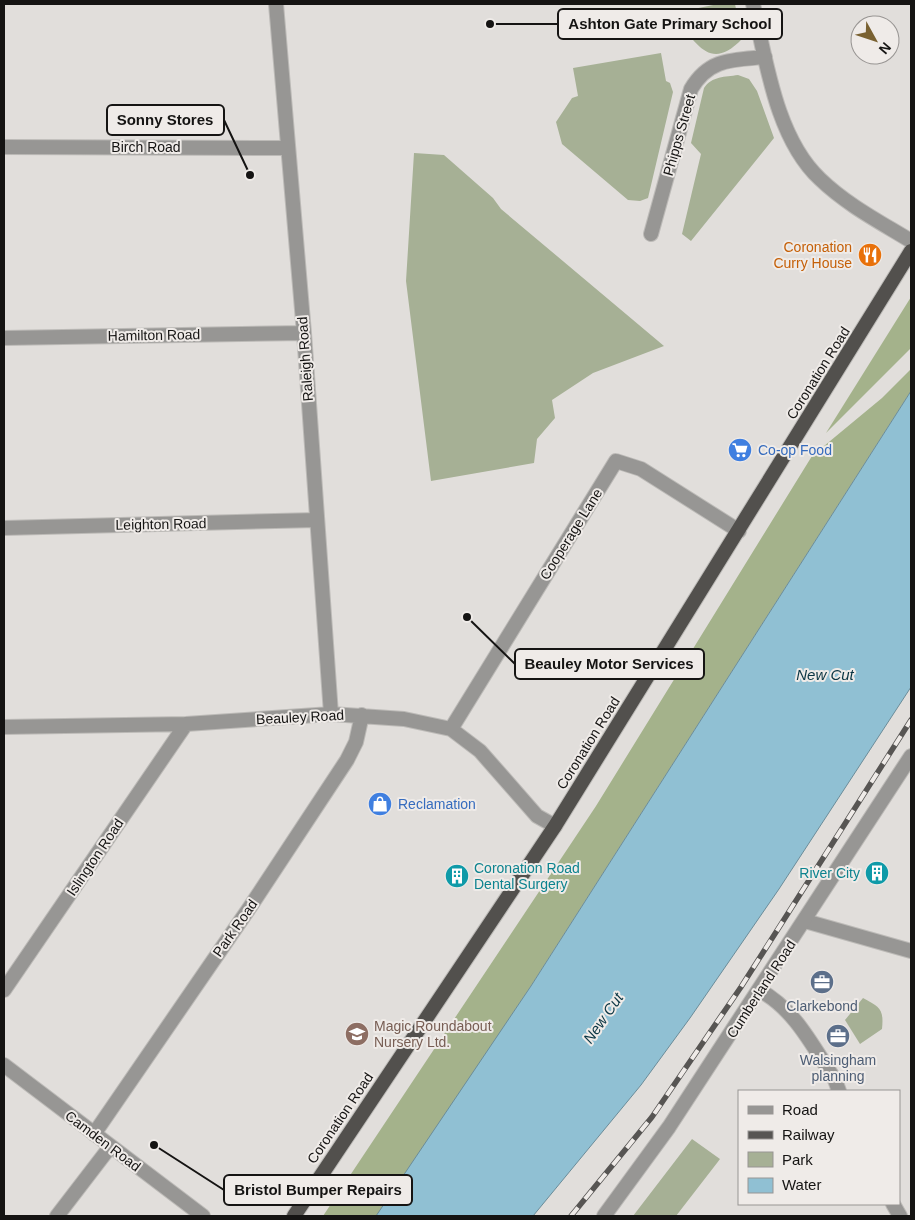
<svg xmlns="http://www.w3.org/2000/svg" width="915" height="1220" font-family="Helvetica,sans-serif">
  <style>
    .green { fill: #a6b095 }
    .forest { fill: #a4b28b }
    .water { fill: #90c0d3; stroke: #6b8c99 }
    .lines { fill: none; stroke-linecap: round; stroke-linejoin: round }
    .minor-casing { stroke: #bcbab7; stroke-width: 16 }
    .tertiary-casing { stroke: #bcbab7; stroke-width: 16 }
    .trunk-casing { stroke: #bcbab7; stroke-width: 16 }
    .minor { stroke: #979694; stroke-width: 14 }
    .tertiary { stroke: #979694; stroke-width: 14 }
    .trunk { stroke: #52504d; stroke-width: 14 }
    .rail-casing { stroke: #575553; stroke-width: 5.5 }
    .rail { stroke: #efebe8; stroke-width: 4; stroke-dasharray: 11; stroke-linecap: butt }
    .labels { text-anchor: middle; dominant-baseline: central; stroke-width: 4; stroke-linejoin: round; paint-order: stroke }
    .street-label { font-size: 14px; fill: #151413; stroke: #efebe8 }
    .food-label { font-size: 14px; fill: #c56008; stroke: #efebe8; text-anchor: end }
    .shop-label { font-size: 14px; fill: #366cbe; stroke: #efebe8; text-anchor: start }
    .culture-label { font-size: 14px; fill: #0d838f; stroke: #efebe8; text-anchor: start }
    .service-label { font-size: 14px; fill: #4e5e75; stroke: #efebe8 }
    .education-label { font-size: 14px; fill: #785e54; stroke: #efebe8; text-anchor: start }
    .water-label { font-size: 15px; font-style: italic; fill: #093543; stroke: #efebe8 }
    .leader { fill: none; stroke: #151413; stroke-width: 2 }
    .callout-dot { fill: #151413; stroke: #efebe8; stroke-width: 2 }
    .callout { fill: #efebe8; stroke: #151413; stroke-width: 2 }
    .callout-label { font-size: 15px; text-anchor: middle; font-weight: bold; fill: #151413 }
  </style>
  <rect width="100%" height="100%" fill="#e1dedb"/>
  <path class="green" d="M 718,4 L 735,4 L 742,39 C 712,70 699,47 678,22 L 679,12 Z
    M 661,53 L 666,81 L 670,83 L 673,92 L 648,198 L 640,201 L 628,200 L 562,144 L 556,122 L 572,98 L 578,96 L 573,68 Z
    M 738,75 L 749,79 L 757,91 L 774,138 L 691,241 L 682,234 L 701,154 L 691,143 L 704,88 C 712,76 725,77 738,75 Z
    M 414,153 L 444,155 L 493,198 L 501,209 L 664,346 L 593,373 L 552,400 L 555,418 L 537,439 L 534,463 L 431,481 L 406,281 Z
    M 863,998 C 880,1007 884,1009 882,1029 L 860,1044 L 845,1020 Z
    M 692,1139 L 720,1159 L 717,1163 L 676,1216 L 633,1216 Z"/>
  <path class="forest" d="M 911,297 L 911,348 L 826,433 Z
    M 911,369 L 911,391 L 531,986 L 389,1200 L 376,1216 L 323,1216 L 596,806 L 812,456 L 882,398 Z"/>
  <path class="water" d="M 911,391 L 911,687 L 779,889 L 690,1018 L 641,1085 L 533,1216 L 376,1216 L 531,986 Z"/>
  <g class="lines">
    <g class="minor-casing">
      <path id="minor" d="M 276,4 L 304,333 L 331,714
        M 753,4 C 766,60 776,138 820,179 C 847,205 880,222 911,241
        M 4,147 L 287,148
        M 651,234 L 691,89 C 709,58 733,60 765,57
        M 4,338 L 304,333
        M 4,528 L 317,520
        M 4,727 L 186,724 L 331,714 L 404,719 L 451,729 L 480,751 L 537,816 L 555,826
        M 451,729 L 616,461 L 641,469 L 739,531
        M 805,921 L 911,951
        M 4,990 L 186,724
        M 759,990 C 795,1009 813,1047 835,1080 L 839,1091
        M 4,1065 L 203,1216
        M 94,1134 L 250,907 L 347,760 L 356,742 L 362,715
        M 893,1204 L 900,1216
        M 57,1216 L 110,1147"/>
    </g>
    <g class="tertiary-casing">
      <path id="tertiary" d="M 604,1216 L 669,1127 L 911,756"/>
    </g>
    <g class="trunk-casing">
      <path id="trunk" d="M 294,1216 L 555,826 L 911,251"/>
    </g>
    <use href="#minor" class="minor"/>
    <use href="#tertiary" class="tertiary"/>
    <use href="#trunk" class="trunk"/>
    <g class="rail-casing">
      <path id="rail" d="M 571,1216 L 652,1117 L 741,987 L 911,720"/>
    </g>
    <use href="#rail" class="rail"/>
  </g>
  <defs>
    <g id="restaurant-disc" transform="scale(1.25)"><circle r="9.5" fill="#e8710a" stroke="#efebe8"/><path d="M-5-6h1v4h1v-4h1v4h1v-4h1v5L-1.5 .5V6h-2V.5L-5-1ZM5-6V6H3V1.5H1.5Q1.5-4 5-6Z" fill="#fff"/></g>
    <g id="supermarket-disc" transform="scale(1.25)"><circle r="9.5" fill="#3f7fe0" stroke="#efebe8"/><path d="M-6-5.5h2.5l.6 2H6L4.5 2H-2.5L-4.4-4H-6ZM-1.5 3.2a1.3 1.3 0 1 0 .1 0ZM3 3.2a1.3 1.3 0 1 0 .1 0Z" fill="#fff"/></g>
    <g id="shop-disc" transform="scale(1.25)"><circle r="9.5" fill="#3f7fe0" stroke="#efebe8"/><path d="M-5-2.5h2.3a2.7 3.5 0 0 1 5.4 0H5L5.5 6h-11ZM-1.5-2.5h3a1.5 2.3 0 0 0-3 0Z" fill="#fff"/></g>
    <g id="building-disc" transform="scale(1.25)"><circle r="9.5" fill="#0f9aa8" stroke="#efebe8"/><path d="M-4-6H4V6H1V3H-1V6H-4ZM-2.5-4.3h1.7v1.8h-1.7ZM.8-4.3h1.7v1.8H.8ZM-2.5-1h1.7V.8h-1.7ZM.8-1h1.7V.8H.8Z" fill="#fff"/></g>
    <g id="office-disc" transform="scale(1.25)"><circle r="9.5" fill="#5c6f8a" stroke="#efebe8"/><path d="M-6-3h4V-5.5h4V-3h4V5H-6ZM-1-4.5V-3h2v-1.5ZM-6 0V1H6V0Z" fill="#fff"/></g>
    <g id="school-disc" transform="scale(1.25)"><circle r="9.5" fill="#8d6e63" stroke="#efebe8"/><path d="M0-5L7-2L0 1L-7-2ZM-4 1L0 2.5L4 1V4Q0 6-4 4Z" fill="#fff"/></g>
  </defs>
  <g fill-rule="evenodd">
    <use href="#restaurant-disc" x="870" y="255"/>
    <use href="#supermarket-disc" x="740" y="450"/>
    <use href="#shop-disc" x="380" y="804"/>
    <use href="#building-disc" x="877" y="873"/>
    <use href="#building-disc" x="457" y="876"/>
    <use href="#office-disc" x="822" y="982"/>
    <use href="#school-disc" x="357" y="1034"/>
    <use href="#office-disc" x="838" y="1036"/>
  </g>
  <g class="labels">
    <g class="street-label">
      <text transform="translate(679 135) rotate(-74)">Phipps Street</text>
      <text x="146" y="147">Birch Road</text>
      <text transform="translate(154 335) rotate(-1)">Hamilton Road</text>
      <text transform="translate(305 359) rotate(-94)">Raleigh Road</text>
      <text transform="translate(818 373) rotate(-58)">Coronation Road</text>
      <text transform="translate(161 524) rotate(-1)">Leighton Road</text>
      <text transform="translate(571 534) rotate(-58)">Cooperage Lane</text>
      <text transform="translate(300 717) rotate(-3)">Beauley Road</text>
      <text transform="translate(588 743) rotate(-58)">Coronation Road</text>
      <text transform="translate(95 857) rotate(-56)">Islington Road</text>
      <text transform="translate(235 928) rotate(-55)">Park Road</text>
      <text transform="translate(761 989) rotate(-57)">Cumberland Road</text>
      <text transform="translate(340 1118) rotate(-56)">Coronation Road</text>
      <text transform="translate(103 1141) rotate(37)">Camden Road</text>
    </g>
    <g class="food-label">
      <text x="852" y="247">Coronation<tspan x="852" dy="16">Curry House</tspan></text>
    </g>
    <g class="shop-label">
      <text x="758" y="450">Co-op Food</text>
      <text x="398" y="804">Reclamation</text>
    </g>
    <g class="culture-label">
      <text x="474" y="868">Coronation Road<tspan x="474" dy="16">Dental Surgery</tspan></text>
      <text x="860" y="873" text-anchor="end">River City</text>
    </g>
    <g class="service-label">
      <text x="822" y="1006">Clarkebond</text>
      <text x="838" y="1060">Walsingham<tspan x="838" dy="16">planning</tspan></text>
    </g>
    <g class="education-label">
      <text x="374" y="1026">Magic Roundabout<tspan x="374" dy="16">Nursery Ltd.</tspan></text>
    </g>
    <g class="water-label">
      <text x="825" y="674">New Cut</text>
      <text transform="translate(603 1018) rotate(-55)">New Cut</text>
    </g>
  </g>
  <path class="leader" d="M490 24L558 24M250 175L224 120M467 617L515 664M154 1145L224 1190"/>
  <g class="callout-dot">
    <circle cx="490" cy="24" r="5"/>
    <circle cx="250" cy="175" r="5"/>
    <circle cx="467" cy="617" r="5"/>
    <circle cx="154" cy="1145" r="5"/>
  </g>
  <g class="callout">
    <rect x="558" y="9" width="224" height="30" rx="5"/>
    <rect x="107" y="105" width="117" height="30" rx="5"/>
    <rect x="515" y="649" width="189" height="30" rx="5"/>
    <rect x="224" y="1175" width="188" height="30" rx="5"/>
  </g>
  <g class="callout-label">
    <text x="670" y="29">Ashton Gate Primary School</text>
    <text x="165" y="125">Sonny Stores</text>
    <text x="609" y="669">Beauley Motor Services</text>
    <text x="318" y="1195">Bristol Bumper Repairs</text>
  </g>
  <rect width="915" height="1220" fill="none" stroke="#151413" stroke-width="10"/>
  <rect x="738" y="1090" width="162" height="115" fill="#efebe8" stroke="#989593"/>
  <rect x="748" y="1106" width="25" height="8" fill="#979694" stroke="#989593"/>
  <text x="782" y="1115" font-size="15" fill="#151413">Road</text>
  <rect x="748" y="1131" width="25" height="8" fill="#575553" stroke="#989593"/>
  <text x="782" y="1140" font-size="15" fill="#151413">Railway</text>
  <rect x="748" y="1152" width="25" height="15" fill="#a6b095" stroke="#989593"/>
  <text x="782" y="1165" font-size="15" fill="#151413">Park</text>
  <rect x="748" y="1178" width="25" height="15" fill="#90c0d3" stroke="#989593"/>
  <text x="782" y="1190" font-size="15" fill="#151413">Water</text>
  <g transform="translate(875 40) rotate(130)"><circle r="24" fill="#efebe8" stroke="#989593"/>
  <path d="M0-4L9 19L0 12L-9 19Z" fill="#796131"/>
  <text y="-8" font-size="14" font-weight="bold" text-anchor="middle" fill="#151413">N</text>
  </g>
</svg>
